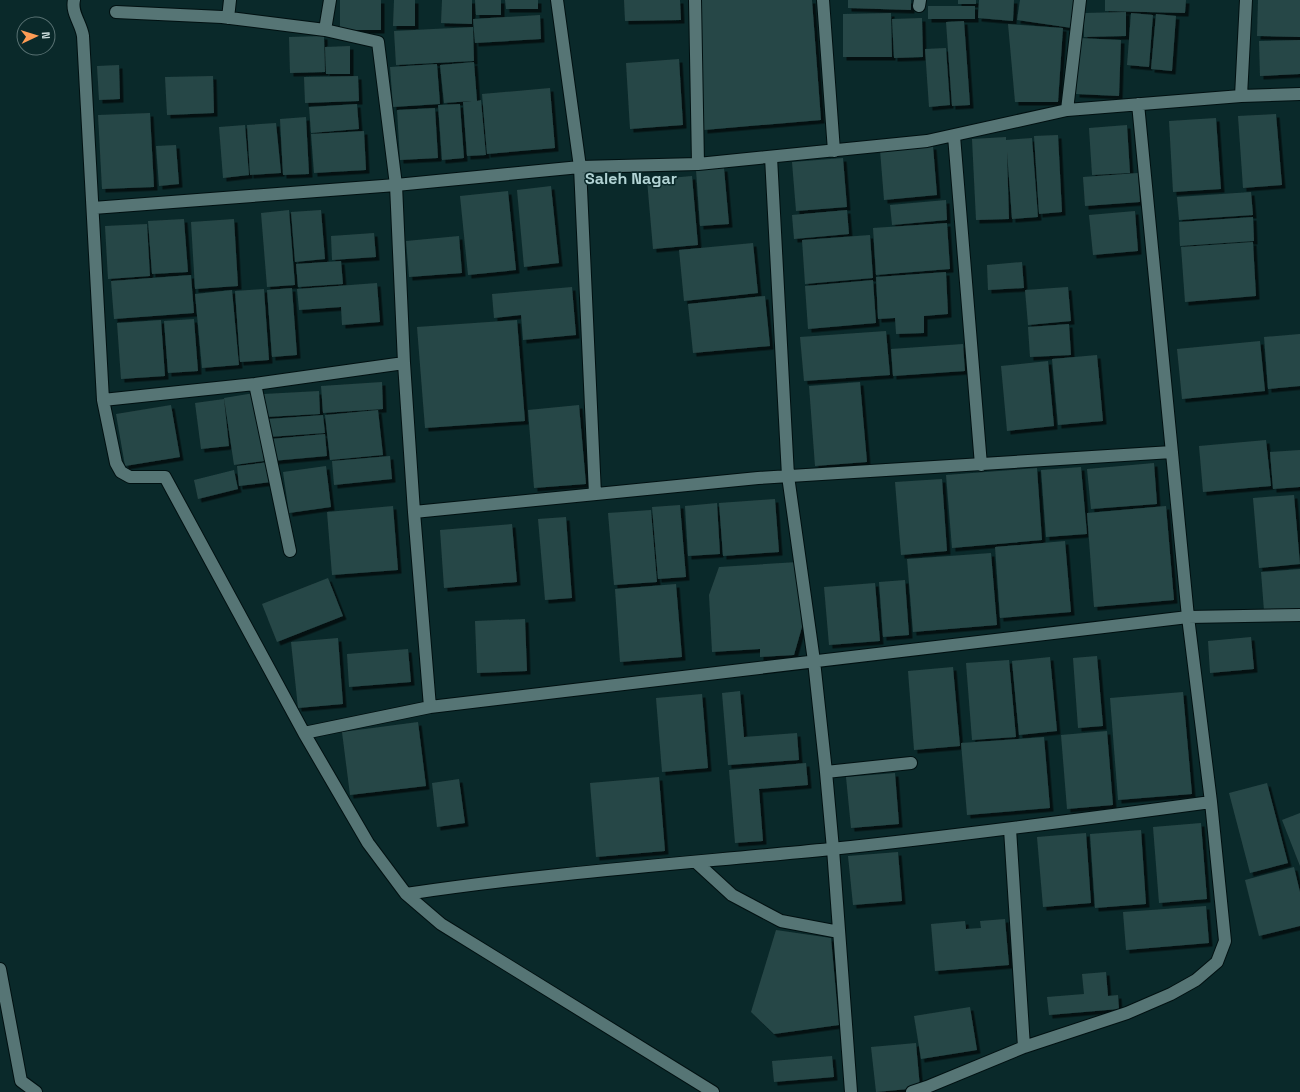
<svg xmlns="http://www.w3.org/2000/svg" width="1300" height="1092" font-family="'Space Grotesk',sans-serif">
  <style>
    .building { fill: #284646; filter: url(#shadow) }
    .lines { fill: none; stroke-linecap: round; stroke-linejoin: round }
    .lane-casing { stroke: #001011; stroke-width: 14 }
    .street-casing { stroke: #001011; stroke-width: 14 }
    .lane { stroke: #567575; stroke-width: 12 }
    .street { stroke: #567575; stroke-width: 12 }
    .labels { text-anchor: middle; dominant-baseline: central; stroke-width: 3; stroke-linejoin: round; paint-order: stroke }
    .neighbourhood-label { font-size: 16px; font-weight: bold; fill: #b2d3d4; stroke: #0a292a }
  </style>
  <defs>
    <filter id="shadow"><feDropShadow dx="3.5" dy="3.5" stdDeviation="0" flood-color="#0009"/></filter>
  </defs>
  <rect width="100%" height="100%" fill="#0a292a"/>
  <path class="building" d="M 340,0 L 381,0 L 381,30 L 340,30 Z
    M 394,0 L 415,0 L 415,26 L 393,26 Z
    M 442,0 L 472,0 L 472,24 L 441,23 Z
    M 475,0 L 501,0 L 501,15 L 476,15 Z
    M 505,0 L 538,0 L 538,9 L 506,9 Z
    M 624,0 L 680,0 L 681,20 L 625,21 Z
    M 700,0 L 812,0 L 821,120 L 704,130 Z
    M 848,0 L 911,0 L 911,10 L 848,8 Z
    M 958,0 L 976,0 L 976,4 L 958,4 Z
    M 979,0 L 1014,0 L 1013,21 L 978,18 Z
    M 1020,0 L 1076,0 L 1072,28 L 1017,20 Z
    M 1105,0 L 1186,0 L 1185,13 L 1105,11 Z
    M 1258,0 L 1300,0 L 1300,37 L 1257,36 Z
    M 928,6 L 975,6 L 975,19 L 928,19 Z
    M 1126,12 L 1126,36 L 1084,37 L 1084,13 Z
    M 891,13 L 892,57 L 843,57 L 843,14 Z
    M 1131,13 L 1153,15 L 1149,67 L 1127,65 Z
    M 1156,14 L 1176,16 L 1172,71 L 1151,69 Z
    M 540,15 L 541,39 L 475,43 L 473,19 Z
    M 922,18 L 923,57 L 894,58 L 892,19 Z
    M 964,21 L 970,105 L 952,106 L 946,22 Z
    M 1008,24 L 1063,28 L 1058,102 L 1015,102 Z
    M 473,27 L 474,61 L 396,65 L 394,31 Z
    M 324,36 L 325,72 L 290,73 L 289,37 Z
    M 1078,38 L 1121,40 L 1119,96 L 1076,94 Z
    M 1300,40 L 1300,74 L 1260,76 L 1259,41 Z
    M 350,46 L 350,74 L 326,74 L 325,47 Z
    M 946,48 L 950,105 L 929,107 L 925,49 Z
    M 679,59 L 683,125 L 630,129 L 626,63 Z
    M 474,62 L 477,101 L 481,100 L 486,155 L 467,156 L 463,102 L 472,101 L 444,103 L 440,65 Z
    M 437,64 L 440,104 L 393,107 L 390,67 Z
    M 119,65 L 120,99 L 99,100 L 97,66 Z
    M 213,76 L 214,113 L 167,115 L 165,77 Z
    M 358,76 L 359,101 L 305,103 L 304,77 Z
    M 550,88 L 555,148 L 487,154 L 482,94 Z
    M 357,104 L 359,129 L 311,133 L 309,107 Z
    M 460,104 L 464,158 L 442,160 L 438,105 Z
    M 435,108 L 438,158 L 400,160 L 397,110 Z
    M 150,113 L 154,187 L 102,189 L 98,115 Z
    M 1276,114 L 1282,185 L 1243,188 L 1238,116 Z
    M 306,117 L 309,174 L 283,175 L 280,119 Z
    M 1216,118 L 1221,189 L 1173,192 L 1169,121 Z
    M 276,123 L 281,173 L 250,175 L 247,125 Z
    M 245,125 L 249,175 L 223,178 L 219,127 Z
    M 1127,125 L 1130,173 L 1092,175 L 1089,128 Z
    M 364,131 L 366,170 L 314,173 L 311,134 Z
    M 1058,135 L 1062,212 L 1039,214 L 1034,136 Z
    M 1006,137 L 1006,140 L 1032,138 L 1038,217 L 1012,219 L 1007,152 L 1009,219 L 976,220 L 972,139 Z
    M 176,145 L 179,184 L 159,186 L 156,146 Z
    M 933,146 L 937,195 L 884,200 L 880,150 Z
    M 843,158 L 847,207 L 796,211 L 792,162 Z
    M 724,168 L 729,224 L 700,226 L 696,170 Z
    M 1138,173 L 1140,202 L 1085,206 L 1083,177 Z
    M 692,176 L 698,245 L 653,249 L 647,180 Z
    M 551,186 L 559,263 L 524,267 L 517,190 Z
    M 508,191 L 516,270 L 468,275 L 460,196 Z
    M 1251,192 L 1253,215 L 1179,220 L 1177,197 Z
    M 946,200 L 947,220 L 892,225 L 890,205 Z
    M 289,210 L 295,285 L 267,287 L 261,213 Z
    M 321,210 L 325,259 L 295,262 L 291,212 Z
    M 847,210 L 849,234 L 794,239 L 792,215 Z
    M 1135,211 L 1138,251 L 1093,255 L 1089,215 Z
    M 1253,217 L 1254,241 L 1180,246 L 1179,222 Z
    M 184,219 L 188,272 L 152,274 L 148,221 Z
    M 234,219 L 238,286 L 195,289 L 191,222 Z
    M 947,223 L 950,269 L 876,275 L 873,228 Z
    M 147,224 L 150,276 L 108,279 L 105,226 Z
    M 374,233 L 376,257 L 332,260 L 331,236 Z
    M 870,235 L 873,278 L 805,284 L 802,240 Z
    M 459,236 L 462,273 L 409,277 L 406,241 Z
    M 1253,242 L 1256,296 L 1185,302 L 1181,247 Z
    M 753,243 L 758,293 L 684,301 L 679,250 Z
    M 341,261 L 343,284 L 298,287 L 296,264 Z
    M 1022,262 L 1024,288 L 988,290 L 987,265 Z
    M 946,272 L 948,314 L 924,316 L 924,333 L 896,334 L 895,318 L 878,319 L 876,277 Z
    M 191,275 L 194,313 L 114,319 L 111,281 Z
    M 873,280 L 876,323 L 808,329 L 805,286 Z
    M 377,283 L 380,322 L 342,325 L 341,307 L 299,310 L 297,289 Z
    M 572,287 L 576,335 L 523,340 L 521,315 L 494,318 L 492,294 Z
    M 1068,287 L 1071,321 L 1028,325 L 1025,290 Z
    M 292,288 L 297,355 L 272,357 L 267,290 Z
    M 264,289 L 269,360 L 240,362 L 235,291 Z
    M 232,290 L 239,365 L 202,368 L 195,294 Z
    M 765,296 L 770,346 L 693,353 L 688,304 Z
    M 194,319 L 198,371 L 168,373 L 164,321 Z
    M 161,320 L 165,376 L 121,379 L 117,323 Z
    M 517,320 L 525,421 L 425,428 L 417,327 Z
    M 1069,324 L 1071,355 L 1030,357 L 1028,327 Z
    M 886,331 L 890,375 L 804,381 L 800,337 Z
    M 1300,334 L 1300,386 L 1268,389 L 1264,337 Z
    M 1260,341 L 1265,391 L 1182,399 L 1177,349 Z
    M 963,344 L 965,371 L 893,376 L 891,349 Z
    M 1097,355 L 1103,421 L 1058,425 L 1052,359 Z
    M 1048,361 L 1054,426 L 1007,431 L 1001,366 Z
    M 382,382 L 383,409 L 323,413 L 321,386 Z
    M 860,382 L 867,462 L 815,466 L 809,386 Z
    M 319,391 L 320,414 L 266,417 L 264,394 Z
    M 254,393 L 264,461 L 234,465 L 224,398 Z
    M 224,399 L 229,446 L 201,449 L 195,403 Z
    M 171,405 L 180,457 L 125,466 L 116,414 Z
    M 579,405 L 586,484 L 534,488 L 528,410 Z
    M 378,410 L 383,455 L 330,460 L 325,415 Z
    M 323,415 L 325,433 L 269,437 L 268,419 Z
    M 325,434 L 327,456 L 272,461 L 270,439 Z
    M 1266,440 L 1271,486 L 1203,492 L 1199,446 Z
    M 1300,450 L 1300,487 L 1273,489 L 1270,452 Z
    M 390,456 L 392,479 L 334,485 L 332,461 Z
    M 269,462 L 271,482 L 239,486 L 237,466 Z
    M 1154,463 L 1157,504 L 1091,509 L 1087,469 Z
    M 326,466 L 331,507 L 289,513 L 283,472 Z
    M 1081,467 L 1087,534 L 1046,537 L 1041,470 Z
    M 1037,468 L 1042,540 L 952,548 L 946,475 Z
    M 234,470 L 238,489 L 198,499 L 194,480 Z
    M 942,479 L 947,551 L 901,555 L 895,482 Z
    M 1294,495 L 1300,564 L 1259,568 L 1253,498 Z
    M 775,499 L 779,552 L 723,556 L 719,503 Z
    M 717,503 L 720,554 L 688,556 L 685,506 Z
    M 680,505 L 686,577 L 658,579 L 652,507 Z
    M 393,506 L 398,570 L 332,575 L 327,512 Z
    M 1166,506 L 1174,600 L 1094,607 L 1087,513 Z
    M 651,510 L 657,582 L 614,585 L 608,513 Z
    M 566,517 L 572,598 L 545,600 L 538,519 Z
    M 512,524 L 517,582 L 444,588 L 440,530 Z
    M 1065,541 L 1071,612 L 1000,618 L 995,547 Z
    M 991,553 L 997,625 L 913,632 L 907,559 Z
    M 798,562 L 802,627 L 794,655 L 760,657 L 760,649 L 712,652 L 709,595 L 719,567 Z
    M 1300,569 L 1300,608 L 1264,611 L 1261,572 Z
    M 328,578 L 343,616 L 277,642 L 262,604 Z
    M 905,580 L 909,635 L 883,637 L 879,582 Z
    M 875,583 L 880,641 L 829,645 L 824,587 Z
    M 676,584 L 682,657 L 620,662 L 615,589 Z
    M 525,619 L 527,671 L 477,673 L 475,621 Z
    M 1251,637 L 1254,669 L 1210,673 L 1208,641 Z
    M 338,638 L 343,704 L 298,708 L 291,642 Z
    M 408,649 L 411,682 L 349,687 L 347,654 Z
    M 1097,656 L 1103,726 L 1078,728 L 1073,658 Z
    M 1050,657 L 1057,731 L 1019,735 L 1012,661 Z
    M 1009,660 L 1016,737 L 972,740 L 966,663 Z
    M 953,667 L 960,746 L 914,750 L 908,671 Z
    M 740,691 L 744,737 L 797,733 L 799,760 L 728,765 L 722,693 Z
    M 1183,692 L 1192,794 L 1118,800 L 1110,698 Z
    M 702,694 L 708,768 L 662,772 L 656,698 Z
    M 418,722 L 426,786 L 350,795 L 342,732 Z
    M 1107,731 L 1113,805 L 1067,809 L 1061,735 Z
    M 1044,737 L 1050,808 L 967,815 L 961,743 Z
    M 806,763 L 808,785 L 759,789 L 763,841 L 735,843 L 729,770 Z
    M 895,773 L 899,824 L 851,828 L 846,777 Z
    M 659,777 L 665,851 L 596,857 L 590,783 Z
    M 459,779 L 465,823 L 437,827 L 432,783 Z
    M 1267,783 L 1288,863 L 1250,873 L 1229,793 Z
    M 1300,813 L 1300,866 L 1282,820 Z
    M 1201,823 L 1207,899 L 1159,903 L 1153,827 Z
    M 1141,830 L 1146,904 L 1095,908 L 1090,834 Z
    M 1086,833 L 1091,903 L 1043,907 L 1037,837 Z
    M 898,852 L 902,901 L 853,905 L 848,856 Z
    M 1294,867 L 1300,892 L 1300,926 L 1259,936 L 1245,880 Z
    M 1206,906 L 1209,943 L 1126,950 L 1123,912 Z
    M 1005,919 L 1009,965 L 935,971 L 931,924 L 965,921 L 966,929 L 981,928 L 980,921 Z
    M 776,930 L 831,938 L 839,1025 L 774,1034 L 751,1012 Z
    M 1106,972 L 1108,996 L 1118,995 L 1119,1009 L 1049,1015 L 1047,997 L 1084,994 L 1082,974 Z
    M 970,1007 L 977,1050 L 921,1059 L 914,1016 Z
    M 916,1043 L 920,1088 L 876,1092 L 871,1047 Z
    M 832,1056 L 834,1077 L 774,1082 L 772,1061 Z"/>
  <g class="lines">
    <g class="lane-casing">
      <path id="lane" d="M 0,969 L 21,1081 L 36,1092"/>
    </g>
    <g class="street-casing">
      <path id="street" d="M 74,0 C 71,13 81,23 83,36 L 103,400 L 116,463 L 121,472 L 130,477 L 165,477 L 304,733 L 368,843 L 406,894 C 547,873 690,863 831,849 C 958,836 1085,819 1211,802
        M 557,0 L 580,167 L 595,494
        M 695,0 L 698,164
        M 823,0 L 834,151
        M 919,6 L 920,0
        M 116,12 L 222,17 L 325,30
        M 228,18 L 230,0
        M 1241,96 L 1246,0
        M 1067,110 L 1080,0
        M 954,136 L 981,465
        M 771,157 L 788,476 L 814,661 L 826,772 L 833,849 L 851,1092
        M 93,208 L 396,185 L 580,167 L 698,164 L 927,141 L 1067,110 L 1241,96 L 1300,94
        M 255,384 L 290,551
        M 103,400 L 255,384 L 404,363
        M 414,512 L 758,478 L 1172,452
        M 430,707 L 1188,617 L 1300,615
        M 304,733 L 430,707 L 414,512 L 404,363 L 396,185 L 378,42 L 325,30 L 330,0
        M 826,772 L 911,763
        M 1010,829 L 1024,1047
        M 696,862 L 732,895 L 781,921 L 839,932
        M 406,894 L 441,924 L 713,1092
        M 912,1092 L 927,1087 L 1024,1047 L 1127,1013 L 1171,994 L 1196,980 L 1217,962 L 1225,941 L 1211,802 L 1188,617 L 1138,104"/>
    </g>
    <use href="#lane" class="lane"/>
    <use href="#street" class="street"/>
  </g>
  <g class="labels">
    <g class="neighbourhood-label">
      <text x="631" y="178">Saleh Nagar</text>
    </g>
  </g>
  <g transform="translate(36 36) rotate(86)"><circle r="19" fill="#0a292a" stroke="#587172"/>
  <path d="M0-3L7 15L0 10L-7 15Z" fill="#fd9c55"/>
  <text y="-6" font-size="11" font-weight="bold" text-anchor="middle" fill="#cddddd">N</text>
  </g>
</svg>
